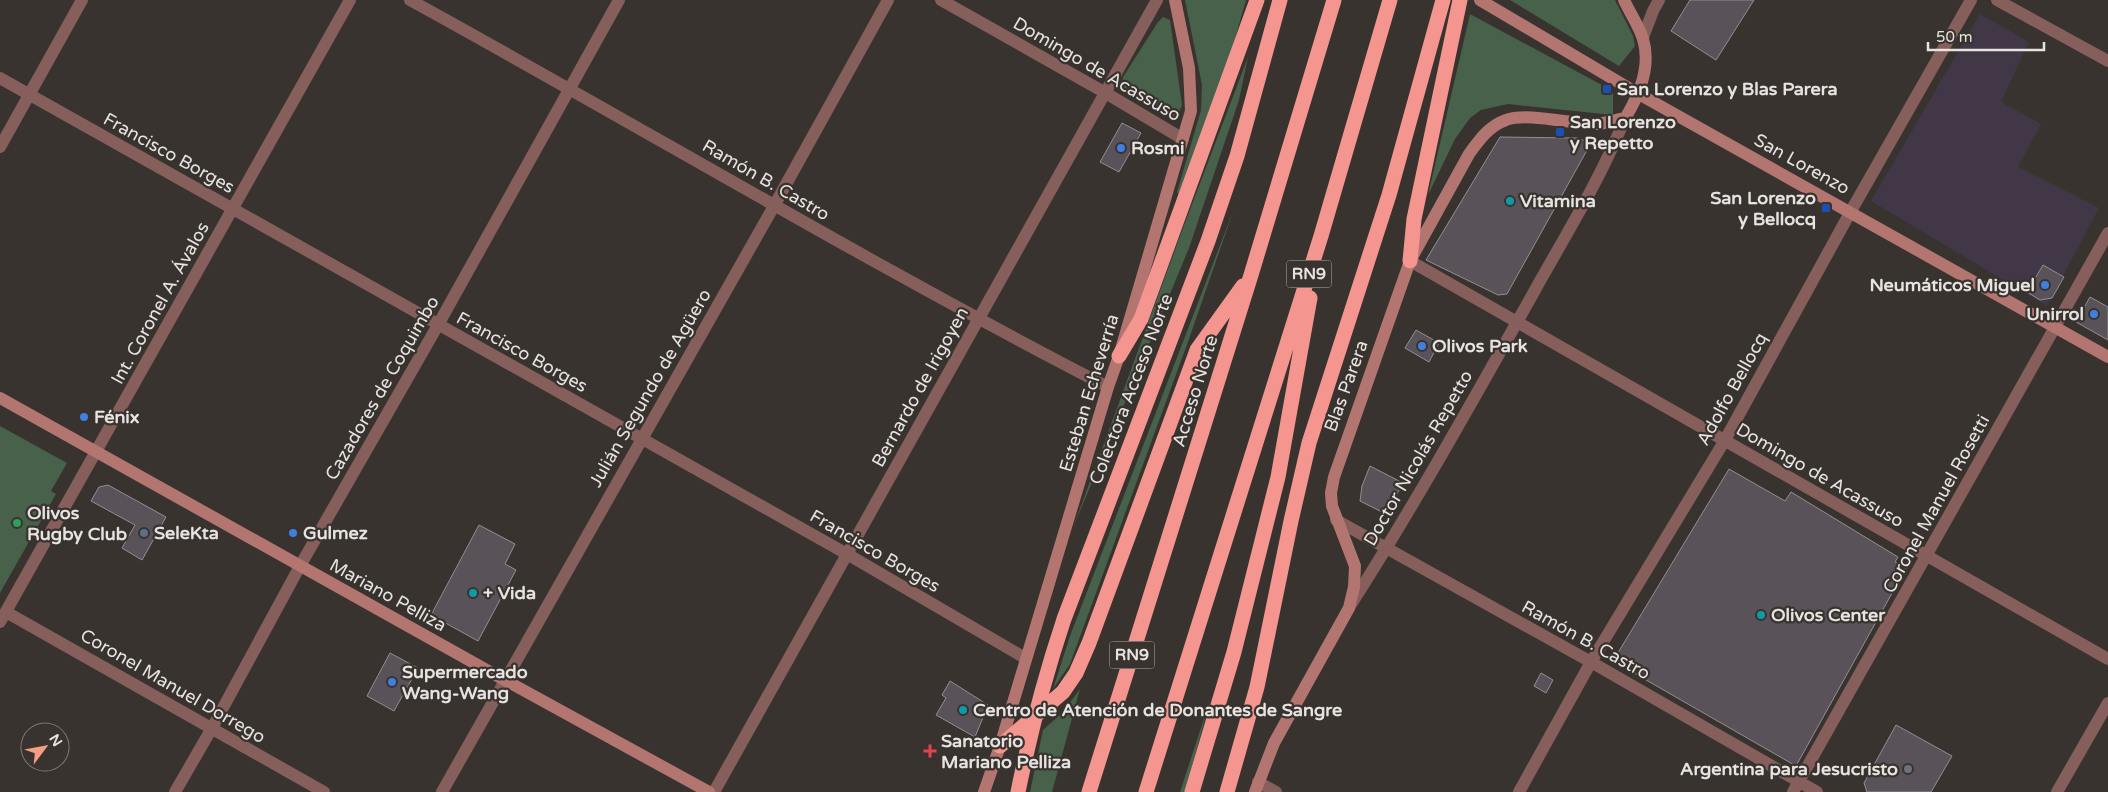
<svg xmlns="http://www.w3.org/2000/svg" width="2108" height="792" font-family="'Varela Round',sans-serif">
  <style>
    .industrial { fill: #423746 }
    .green { fill: #47614b }
    .building { fill: #595359; stroke: #938e94 }
    .lines { fill: none; stroke-linecap: round; stroke-linejoin: round }
    .street { stroke: #865e5b; stroke-width: 12 }
    .secondary { stroke: #b37570; stroke-width: 12 }
    .highway { stroke: #f5958f; stroke-width: 15 }
    .transit-dot { fill: #1a4fb4; stroke: #38332e; stroke-width: 2 }
    .shop-dot { fill: #3f7fe0; stroke: #38332e; stroke-width: 2 }
    .culture-dot { fill: #0f9aa8; stroke: #38332e; stroke-width: 2 }
    .leisure-dot { fill: #2e9e5b; stroke: #38332e; stroke-width: 2 }
    .service-dot { fill: #5c6f8a; stroke: #38332e; stroke-width: 2 }
    .health-dot { fill: #e0444e; stroke: #38332e; stroke-width: 2 }
    .worship-dot { fill: #6b7280; stroke: #38332e; stroke-width: 2 }
    .labels { text-anchor: middle; dominant-baseline: central; stroke-width: 4.5; stroke-linejoin: round; paint-order: stroke }
    .shield { fill: #38332e; stroke: #b2aeab; stroke-width: 1 }
    .shield-label { font-size: 16px; font-weight: bold; fill: #e7e3e0 }
    .street-label { font-size: 18px; fill: #e7e3e0; stroke: #38332e }
    .poi-label { font-size: 18px; font-weight: bold; fill: #e7e3e0; stroke: #38332e; text-anchor: start }
  </style>
  <rect width="100%" height="100%" fill="#38332e"/>
  <path class="industrial" d="M 1980,14 L 2029,42 L 2001,102 L 2041,124 L 2018,167 L 2099,208 L 2047,306 L 1871,201 Z"/>
  <path class="green" d="M 1185,0 L 1246,0 L 1227,67 L 1181,198 L 1177,192 L 1201,110 L 1202,85 Z
    M 1510,0 L 1615,0 L 1633,36 L 1635,46 L 1619,66 Z
    M 1470,14 L 1613,91 L 1613,115 L 1508,104 L 1481,110 L 1470,118 L 1455,139 L 1428,195 Z
    M 1163,17 L 1170,20 L 1182,105 L 1178,115 L 1171,117 L 1126,93 L 1122,87 L 1123,77 L 1158,22 Z
    M 1248,57 L 1239,100 L 1189,248 L 1073,528 L 1183,228 Z
    M 1234,209 L 1189,339 L 1070,664 L 1053,689 L 1070,636 Z
    M 0,426 L 67,463 L 51,491 L 56,494 L 0,593 Z
    M 1080,689 L 1052,792 L 1030,792 L 1043,730 L 1062,713 Z
    M 1210,700 L 1185,792 L 1180,792 Z"/>
  <path class="building" d="M 1690,0 L 1754,0 L 1716,60 L 1671,31 Z
    M 1122,123 L 1141,133 L 1119,172 L 1100,162 Z
    M 1500,137 L 1577,138 L 1591,143 L 1507,294 L 1498,295 L 1426,260 Z
    M 2043,265 L 2064,277 L 2052,298 L 2040,300 L 2027,292 Z
    M 2090,297 L 2108,307 L 2108,340 L 2076,322 Z
    M 1416,330 L 1439,343 L 1429,362 L 1405,348 Z
    M 1370,466 L 1403,483 L 1386,514 L 1360,501 L 1362,486 Z
    M 1729,469 L 1785,501 L 1791,492 L 1898,557 L 1895,562 L 1906,568 L 1796,766 L 1613,661 Z
    M 108,485 L 166,517 L 142,560 L 122,548 L 135,525 L 91,501 L 99,487 Z
    M 479,525 L 515,544 L 505,564 L 516,570 L 478,641 L 431,615 Z
    M 390,653 L 418,668 L 394,711 L 367,696 Z
    M 1541,673 L 1553,680 L 1546,693 L 1534,686 Z
    M 950,681 L 988,705 L 975,737 L 936,715 L 946,698 L 942,695 Z
    M 1896,725 L 1952,756 L 1931,792 L 1867,792 L 1864,783 Z"/>
  <g class="lines">
    <path class="street" d="M 410,0 C 643,128 871,265 1108,387
      M 941,0 L 1104,92 L 1183,139
      M 1997,0 L 2108,61
      M 1643,37 L 1653,11 L 1659,0
      M 0,78 L 847,554 L 1025,658
      M 0,147 L 82,0
      M 1410,261 L 2108,659
      M 1336,520 L 1591,662 L 1817,792
      M 1350,606 C 1414,506 1472,402 1530,299 C 1563,239 1600,181 1625,118
      M 6,612 L 324,792
      M 0,622 L 350,0
      M 1258,782 L 1276,792
      M 175,792 L 212,728 L 300,566 L 438,325 L 619,0
      M 442,792 L 774,206 L 888,0
      M 714,792 L 1157,0
      M 1519,792 L 1591,662 L 1725,440 L 1851,211 L 1971,0
      M 1793,792 L 2108,233
      M 2057,792 L 2108,703"/>
    <path class="secondary" d="M 1480,0 L 1637,93 L 2108,357
      M 0,398 L 492,673 L 709,792
      M 984,792 L 1000,746 L 1108,387 L 1119,356 L 1191,111 L 1189,68 L 1175,0
      M 1255,792 L 1274,743 L 1349,608 L 1354,587 L 1355,566 L 1332,506 L 1331,493 L 1334,477 L 1410,261 L 1469,154 C 1479,140 1489,126 1506,120 C 1527,112 1571,124 1594,124 C 1604,124 1615,120 1625,118 L 1627,115 C 1640,93 1651,65 1643,39 C 1639,26 1630,13 1624,0"/>
    <path class="highway" d="M 1410,261 L 1414,219 L 1460,0
      M 1119,356 L 1141,319 L 1257,0
      M 1000,746 L 1063,692 L 1076,673 L 1089,643 L 1197,350 L 1243,286
      M 1018,792 C 1030,733 1045,676 1064,619 L 1208,241 L 1237,156 L 1280,0
      M 1089,792 L 1251,275 L 1334,0
      M 1146,792 L 1321,236 L 1390,0
      M 1192,792 L 1234,652 L 1278,477 L 1310,298
      M 1227,792 L 1257,687 L 1291,521 L 1309,443 L 1389,195 L 1443,0"/>
  </g>
  <g class="transit-dot">
    <rect x="1602" y="84" width="10" height="10" rx="2.5"/>
    <rect x="1555" y="127" width="10" height="10" rx="2.5"/>
    <rect x="1821" y="203" width="10" height="10" rx="2.5"/>
  </g>
  <g class="shop-dot">
    <circle cx="1121" cy="148" r="5"/>
    <circle cx="2045" cy="285" r="5"/>
    <circle cx="2094" cy="314" r="5"/>
    <circle cx="1422" cy="346" r="5"/>
    <circle cx="84" cy="417" r="5"/>
    <circle cx="293" cy="533" r="5"/>
    <circle cx="392" cy="682" r="5"/>
  </g>
  <g class="culture-dot">
    <circle cx="1510" cy="201" r="5"/>
    <circle cx="473" cy="593" r="5"/>
    <circle cx="1761" cy="615" r="5"/>
    <circle cx="963" cy="710" r="5"/>
  </g>
  <circle class="leisure-dot" cx="17" cy="523" r="5"/>
  <circle class="service-dot" cx="144" cy="533" r="5"/>
  <path class="health-dot" d="M927.5 743.5h5v5h5v5h-5v5h-5v-5h-5v-5h5z"/>
  <circle class="worship-dot" cx="1908" cy="769" r="5"/>
  <g class="labels">
    <g class="shield">
      <rect x="1286.5" y="260.5" width="45" height="27" rx="4"/>
      <rect x="1109.5" y="641.5" width="45" height="27" rx="4"/>
    </g>
    <g class="shield-label">
      <text x="1309" y="274">RN9</text>
      <text x="1132" y="655">RN9</text>
    </g>
    <g class="street-label">
      <text transform="translate(1097 69) rotate(30)">Domingo de Acassuso</text>
      <text transform="translate(169 153) rotate(29)">Francisco Borges</text>
      <text transform="translate(1802 164) rotate(29)">San Lorenzo</text>
      <text transform="translate(766 180) rotate(30)">Ramón B. Castro</text>
      <text transform="translate(160 303) rotate(-61)">Int. Coronel A. Ávalos</text>
      <text transform="translate(522 352) rotate(29)">Francisco Borges</text>
      <text transform="translate(1346 386) rotate(-70)">Blas Parera</text>
      <text transform="translate(920 387) rotate(-61)">Bernardo de Irigoyen</text>
      <text transform="translate(382 388) rotate(-60)">Cazadores de Coquimbo</text>
      <text transform="translate(650 388) rotate(-60)">Julián Segundo de Agüero</text>
      <text transform="translate(1131 389) rotate(-69)">Colectora Acceso Norte</text>
      <text transform="translate(1732 389) rotate(-61)">Adolfo Bellocq</text>
      <text transform="translate(1195 391) rotate(-73)">Acceso Norte</text>
      <text transform="translate(1089 393) rotate(-73)">Esteban Echeverría</text>
      <text transform="translate(1418 458) rotate(-60)">Doctor Nicolás Repetto</text>
      <text transform="translate(1820 475) rotate(30)">Domingo de Acassuso</text>
      <text transform="translate(1936 504) rotate(-61)">Coronel Manuel Rosetti</text>
      <text transform="translate(875 551) rotate(30)">Francisco Borges</text>
      <text transform="translate(388 595) rotate(29)">Mariano Pelliza</text>
      <text transform="translate(1586 640) rotate(29)">Ramón B. Castro</text>
      <text transform="translate(173 686) rotate(30)">Coronel Manuel Dorrego</text>
    </g>
    <g class="poi-label">
      <text x="1617" y="89">San Lorenzo y Blas Parera</text>
      <text x="1570" y="122">San Lorenzo<tspan x="1570" dy="21">y Repetto</tspan></text>
      <text x="1131" y="148">Rosmi</text>
      <text x="1816" y="198" text-anchor="end">San Lorenzo<tspan x="1816" dy="21">y Bellocq</tspan></text>
      <text x="1520" y="201">Vitamina</text>
      <text x="2035" y="285" text-anchor="end">Neumáticos Miguel</text>
      <text x="2084" y="314" text-anchor="end">Unirrol</text>
      <text x="1432" y="346">Olivos Park</text>
      <text x="94" y="417">Fénix</text>
      <text x="27" y="513">Olivos<tspan x="27" dy="21">Rugby Club</tspan></text>
      <text x="154" y="533">SeleKta</text>
      <text x="303" y="533">Gulmez</text>
      <text x="483" y="593">+ Vida</text>
      <text x="1771" y="615">Olivos Center</text>
      <text x="402" y="672">Supermercado<tspan x="402" dy="21">Wang-Wang</tspan></text>
      <text x="973" y="710">Centro de Atención de Donantes de Sangre</text>
      <text x="941" y="741">Sanatorio<tspan x="941" dy="21">Mariano Pelliza</tspan></text>
      <text x="1898" y="769" text-anchor="end">Argentina para Jesucristo</text>
    </g>
  </g>
  <g transform="translate(45 747) rotate(58)"><circle r="24" fill="#38332e" stroke="#7e7975"/>
  <path d="M0-4L9 19L0 12L-9 19Z" fill="#f49e86"/>
  <text y="-8" font-size="14" font-weight="bold" text-anchor="middle" fill="#e7e3e0">N</text>
  </g>
  <path d="M1928 42v8h116v-8" fill="none" stroke="#e7e3e0" stroke-width="2.5"/>
  <text x="1936" y="42" font-size="15" fill="#e7e3e0" stroke="#38332e" stroke-width="4" paint-order="stroke">50 m</text>
</svg>
